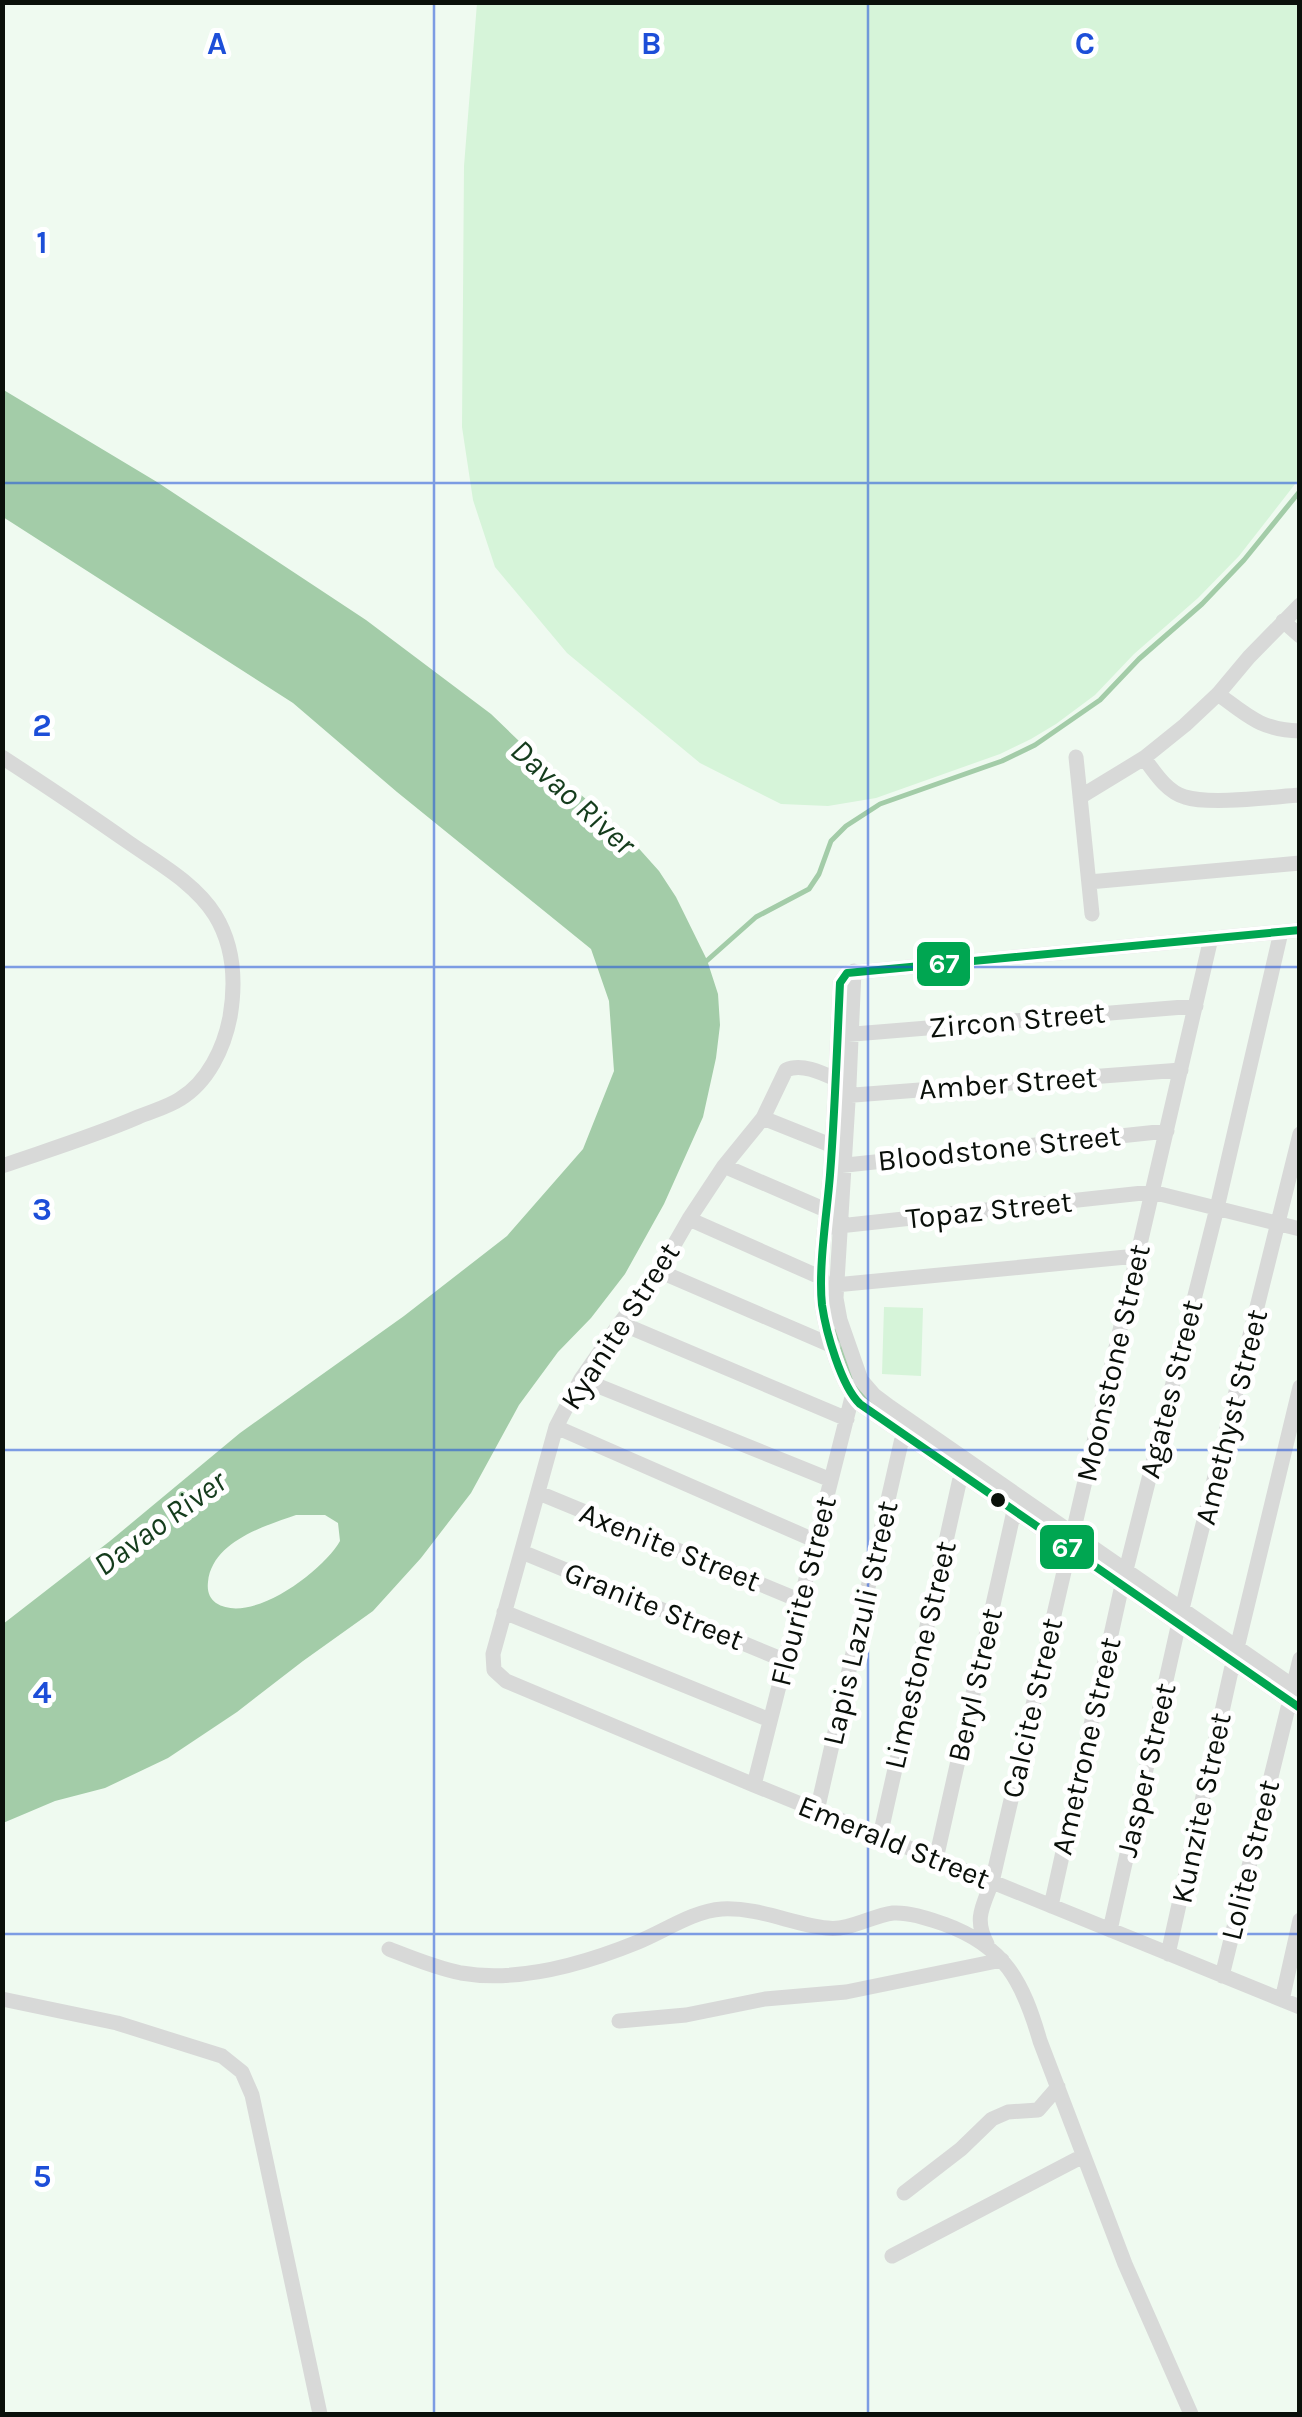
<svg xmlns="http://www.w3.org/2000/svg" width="1302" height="2417" font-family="Karla,sans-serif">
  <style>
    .green { fill: #d6f4d9 }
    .water { fill: #a3cca8; fill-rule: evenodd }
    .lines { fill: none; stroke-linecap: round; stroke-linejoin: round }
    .stream { stroke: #a3cca8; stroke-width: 5 }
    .minor { stroke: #d8d9d8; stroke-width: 15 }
    .bus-1-casing { stroke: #fff; stroke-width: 15 }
    .bus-1 { stroke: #00a651; stroke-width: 8 }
    .grid { fill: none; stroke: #1d4ed8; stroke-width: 2.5; stroke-opacity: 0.55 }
    .bus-dot { fill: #0a100a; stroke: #fff; stroke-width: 4 }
    .labels { text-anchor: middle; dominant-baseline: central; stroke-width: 10; stroke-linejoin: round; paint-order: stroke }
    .street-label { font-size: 30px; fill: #0a100a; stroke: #fff }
    .water-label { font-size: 32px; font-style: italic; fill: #143c1c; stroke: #fff }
    .grid-label { font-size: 32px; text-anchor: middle; font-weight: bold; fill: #1d4ed8; stroke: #fff; stroke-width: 10; stroke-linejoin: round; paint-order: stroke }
    .line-badge { stroke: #fff; stroke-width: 4 }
    .badge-label { font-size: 28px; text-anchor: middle; font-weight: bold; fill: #fff }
  </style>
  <rect width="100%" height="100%" fill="#effaf0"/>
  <path class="green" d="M 477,3 L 1299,3 L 1299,479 L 1239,556 L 1198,598 L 1134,654 L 1095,695 L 1056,724 L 1031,739 L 1000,754 L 876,798 L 828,806 L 781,804 L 700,763 L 567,653 L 495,567 L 473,500 L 462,427 L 464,166 Z
    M 884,1307 L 923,1308 L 921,1376 L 882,1374 Z"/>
  <path class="water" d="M 2,389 L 157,482 L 366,620 L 491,714 L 520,742 L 625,833 L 659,871 L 676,897 L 707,960 L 718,994 L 720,1025 L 716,1058 L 703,1117 L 664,1204 L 625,1274 L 591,1318 L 558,1352 L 519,1405 L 471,1493 L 421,1558 L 373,1611 L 303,1661 L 237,1712 L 168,1758 L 105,1788 L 55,1801 L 3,1823 L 3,1624 L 110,1541 L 240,1433 L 404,1316 L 507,1236 L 583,1149 L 614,1071 L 609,1001 L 591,949 L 397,792 L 293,703 L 3,517 ZM 296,1515 L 325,1515 L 338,1523 L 340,1541 C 324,1570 251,1626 216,1603 C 209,1598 207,1591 208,1582 C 212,1542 264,1526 296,1515 Z"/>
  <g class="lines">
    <path class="stream" d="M 702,965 L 756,917 L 809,889 L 819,874 L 831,841 L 846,826 L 880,804 L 1002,761 L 1035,745 L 1100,700 L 1139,659 L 1202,604 L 1244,560 L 1300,491
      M 836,1331 L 851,1377
      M 856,1387 L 873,1404"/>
    <path class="minor" d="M 1283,621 L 1300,636
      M 1218,694 C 1248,716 1261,730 1300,731
      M 2,757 C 45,785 87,813 128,842 C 158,863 195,883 215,915 C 234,946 236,982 230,1017 C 224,1048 208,1082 180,1099 C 168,1107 152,1111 138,1117 C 94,1136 48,1150 2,1166
      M 1076,757 L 1092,914
      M 1144,758 C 1155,773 1167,792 1185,797 C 1210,805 1271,797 1300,795
      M 1080,797 L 1144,758 L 1185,725 L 1218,694 L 1249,657 L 1300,605
      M 1089,882 L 1300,863
      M 1300,930 L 847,973 L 840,983 C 837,1047 835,1111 830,1175 C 827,1213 818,1268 822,1305 C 826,1332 841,1386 860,1404 L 1300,1708
      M 854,971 L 849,1085 L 836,1298 L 840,1320 L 861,1380 L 874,1395 L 890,1407 L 1300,1691
      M 842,1035 L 1196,1006
      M 849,1085 C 831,1078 805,1061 786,1070 L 763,1118 L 724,1166 L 689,1219 L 659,1271 L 620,1323 L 581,1379 L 556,1427 L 493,1654 L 494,1670 L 506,1681 L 754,1785 L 1300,2007
      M 841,1096 L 1181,1070
      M 763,1118 L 838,1148
      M 724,1166 L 835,1214
      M 837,1166 L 1167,1131
      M 689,1219 L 822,1278
      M 830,1227 L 1152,1192 L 1300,1229
      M 659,1271 L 833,1346
      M 835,1285 L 1137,1256
      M 620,1323 L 847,1419
      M 581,1379 L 831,1480
      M 556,1427 L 816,1541
      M 539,1493 L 801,1601
      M 522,1552 L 786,1661
      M 1126,1570 L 1217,1208 L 1281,932
      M 504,1612 L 770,1720
      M 1237,1648 L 1300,1387
      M 754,1785 L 852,1397
      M 817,1811 L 903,1434
      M 880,1836 L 961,1474
      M 936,1859 L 1014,1511
      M 1051,1906 L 1122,1585
      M 1110,1930 L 1182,1609 L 1300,1134
      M 987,1944 C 974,1919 982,1908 992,1882 L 1211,938
      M 389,1949 C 412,1958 436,1968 461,1973 C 519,1983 584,1964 638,1942 C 665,1931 693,1911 722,1909 C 758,1907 792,1924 827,1928 C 849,1931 871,1916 893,1913 C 910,1912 929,1919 944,1924 C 1005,1946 1023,1982 1040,2041 L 1125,2264 L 1191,2414
      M 1168,1954 L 1233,1662
      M 1222,1976 L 1300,1659
      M 2,1999 L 117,2023 L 222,2056 L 242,2072 L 252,2095 L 320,2414
      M 1282,2000 L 1300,1920
      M 619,2021 L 686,2015 L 765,1999 L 846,1992 L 1002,1960
      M 904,2193 L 961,2149 L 992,2119 L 1008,2112 L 1038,2110 L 1058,2087
      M 892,2256 L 1083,2156"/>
    <g class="bus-1-casing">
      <path id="bus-1" d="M 1300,930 L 847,973 L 840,983 C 837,1047 835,1111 830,1175 C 827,1213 818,1268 822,1305 C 826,1332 841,1386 860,1404 L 1300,1708"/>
    </g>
    <use href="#bus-1" class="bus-1"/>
  </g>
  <path class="grid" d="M 434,2 L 434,2414M 868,2 L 868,2414M 2,483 L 1300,483M 2,967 L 1300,967M 2,1450 L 1300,1450M 2,1934 L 1300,1934"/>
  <circle class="bus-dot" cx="998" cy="1500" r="9"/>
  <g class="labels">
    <g class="street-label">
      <text transform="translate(1017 1020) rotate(-5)">Zircon Street</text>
      <text transform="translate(1008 1083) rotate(-4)">Amber Street</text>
      <text transform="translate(999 1148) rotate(-6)">Bloodstone Street</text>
      <text transform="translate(989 1210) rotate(-6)">Topaz Street</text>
      <text transform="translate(620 1326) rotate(-57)">Kyanite Street</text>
      <text transform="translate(1113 1363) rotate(-77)">Moonstone Street</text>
      <text transform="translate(1171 1389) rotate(-76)">Agates Street</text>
      <text transform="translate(1231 1417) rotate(-76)">Amethyst Street</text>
      <text transform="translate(670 1547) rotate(22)">Axenite Street</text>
      <text transform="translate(803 1591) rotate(-76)">Flourite Street</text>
      <text transform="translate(654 1606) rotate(22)">Granite Street</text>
      <text transform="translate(860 1623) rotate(-77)">Lapis Lazuli Street</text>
      <text transform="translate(920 1655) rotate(-77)">Limestone Street</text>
      <text transform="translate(975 1685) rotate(-77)">Beryl Street</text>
      <text transform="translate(1032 1708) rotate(-77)">Calcite Street</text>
      <text transform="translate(1086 1746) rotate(-77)">Ametrone Street</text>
      <text transform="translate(1146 1770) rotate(-77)">Jasper Street</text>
      <text transform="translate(1201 1808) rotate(-78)">Kunzite Street</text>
      <text transform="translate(894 1842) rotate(22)">Emerald Street</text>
      <text transform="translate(1250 1860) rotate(-76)">Lolite Street</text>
    </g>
    <g class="water-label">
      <text transform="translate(573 797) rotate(42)">Davao River</text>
      <text transform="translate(160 1523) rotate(-36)">Davao River</text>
    </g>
  </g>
  <g class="grid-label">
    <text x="217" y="54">A</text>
    <text x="651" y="54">B</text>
    <text x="1085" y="54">C</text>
    <text x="42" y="253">1</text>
    <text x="42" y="736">2</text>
    <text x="42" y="1220">3</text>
    <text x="42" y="1703">4</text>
    <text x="42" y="2187">5</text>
  </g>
  <g class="line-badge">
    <rect x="915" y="940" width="57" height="48" rx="10" fill="#00a651"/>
    <rect x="1038" y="1523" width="58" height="48" rx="10" fill="#00a651"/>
  </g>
  <g class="badge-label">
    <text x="944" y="973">67</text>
    <text x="1067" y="1557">67</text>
  </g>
  <rect width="1302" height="2417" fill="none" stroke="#0a100a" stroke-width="10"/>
</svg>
